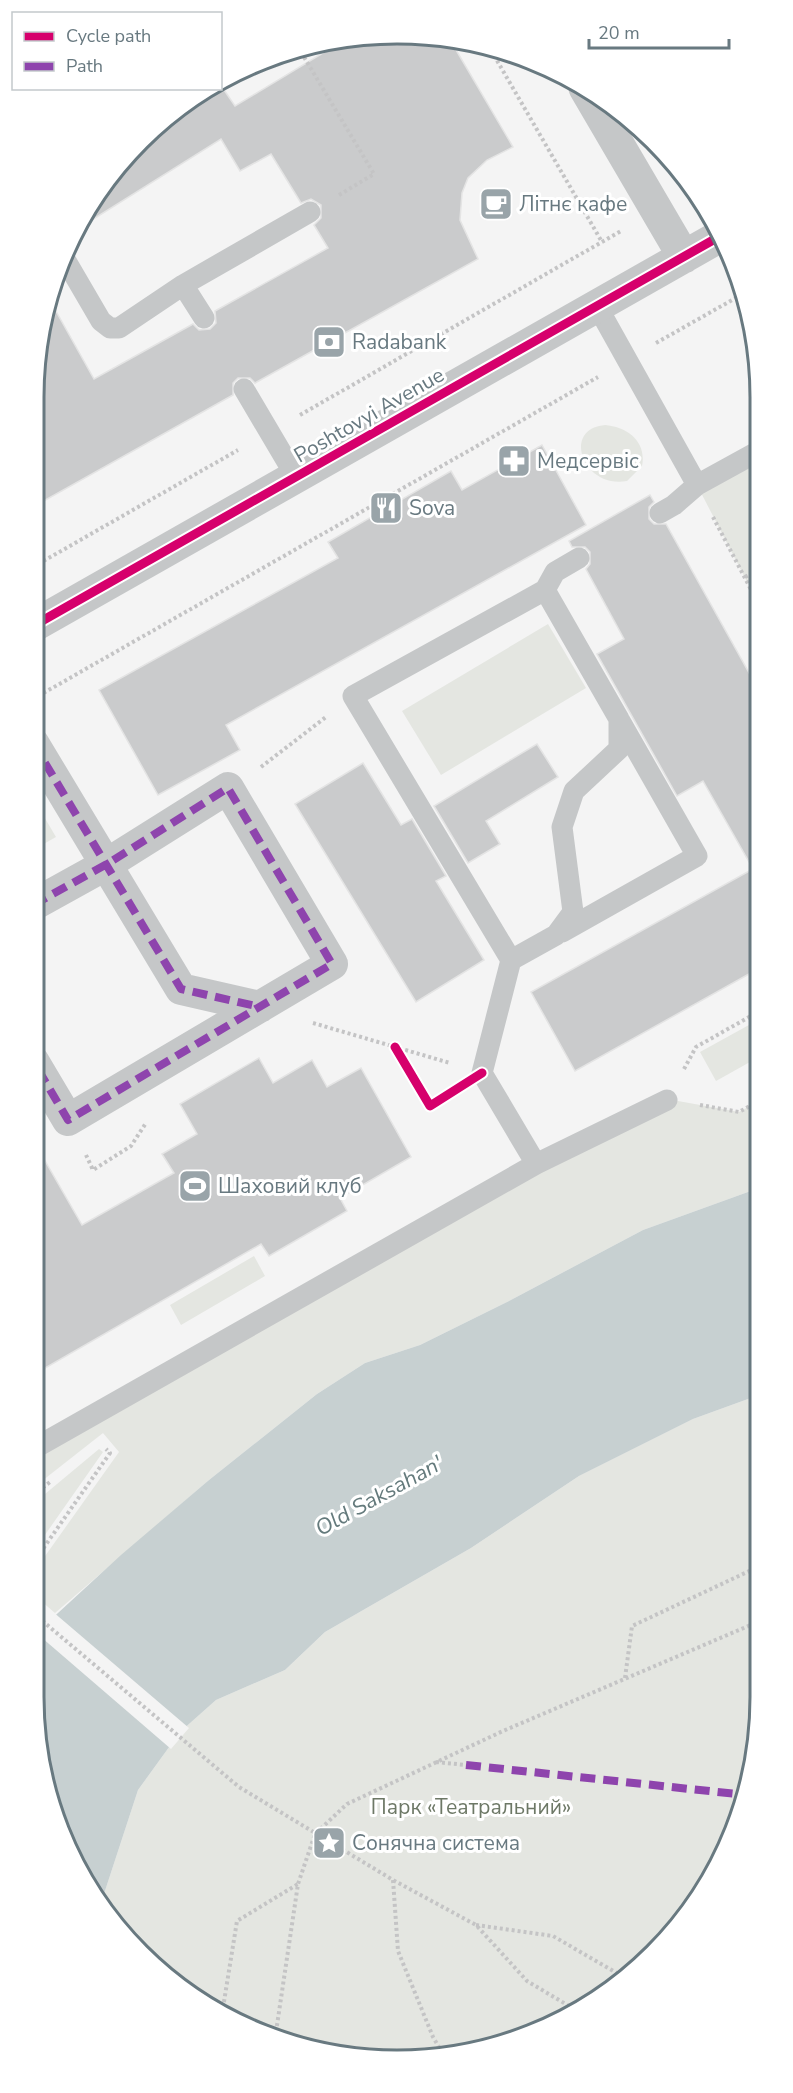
<svg xmlns="http://www.w3.org/2000/svg" width="793" height="2093" font-family="'Nunito Sans',sans-serif">
  <style>
    .green { fill: #e4e6e1 }
    .water { fill: #c7d0d1 }
    .pier { fill: #f4f4f4 }
    .building { fill: #cacbcc; stroke: #e4e4e4; stroke-width: 1.5 }
    .lines { fill: none; stroke-linecap: round; stroke-linejoin: round }
    .path { stroke: #c4c4c5; stroke-width: 4; stroke-dasharray: 3 3; stroke-linecap: butt }
    .service { stroke: #c5c7c8; stroke-width: 21 }
    .pedestrian { stroke: #c5c7c8; stroke-width: 32 }
    .tertiary { stroke: #c5c7c8; stroke-width: 33 }
    .quiet { stroke: #8e44ad; stroke-width: 8; stroke-dasharray: 15 8; stroke-linecap: butt }
    .cycleway-casing { stroke: #fff; stroke-width: 13 }
    .cycleway { stroke: #d6006c; stroke-width: 9 }
    .labels { text-anchor: middle; dominant-baseline: central; stroke-width: 6; stroke-linejoin: round; paint-order: stroke }
    .poi-label { font-size: 21px; fill: #687980; stroke: #fff; text-anchor: start }
    .street-label { font-size: 21px; fill: #687980; stroke: #fff }
    .park-label { font-size: 21px; fill: #6d7866; stroke: #fff }
    .water-label { font-size: 22px; font-style: italic; fill: #647a7c; stroke: #fff }
    .rim { fill: none; stroke: #687980; stroke-width: 3 }
  </style>
  <rect width="100%" height="100%" fill="#f4f4f4"/>
  <path class="green" d="M 605,425 C 628,427 647,442 642,466 L 627,481 C 583,489 561,429 605,425 Z
    M 757,452 L 757,601 L 697,485 Z
    M 548,624 L 586,688 L 441,775 L 402,711 Z
    M 33,798 L 56,837 L 33,850 Z
    M 758,1020 L 759,1057 L 716,1081 L 700,1052 Z
    M 678,1101 L 739,1112 L 759,1101 L 759,1188 L 643,1230 L 507,1302 L 420,1345 L 365,1363 L 317,1394 L 209,1480 L 55,1613 L 33,1594 L 33,1573 L 119,1452 L 103,1433 L 33,1488 L 33,1456 L 539,1173 Z
    M 254,1256 L 265,1276 L 181,1325 L 170,1305 Z
    M 759,1395 L 760,1696 L 748,1791 L 685,1918 L 598,1999 L 468,2053 L 349,2057 L 215,2011 L 123,1936 L 102,1900 L 138,1790 L 180,1732 L 216,1700 L 285,1670 L 325,1632 L 471,1548 L 579,1476 L 693,1419 Z
    M 99,1449 L 103,1452 L 33,1552 L 33,1504 Z"/>
  <path class="water" d="M 759,1188 L 759,1395 L 693,1419 L 579,1476 L 471,1548 L 325,1632 L 285,1670 L 216,1700 L 180,1732 L 138,1790 L 102,1900 L 52,1814 L 33,1696 L 33,1636 L 121,1555 L 209,1480 L 317,1394 L 365,1363 L 420,1345 L 507,1302 L 643,1230 Z"/>
  <path class="pier" d="M 52,1611 L 189,1728 L 171,1749 L 34,1631 Z"/>
  <path class="building" d="M 351,36 L 452,43 L 513,147 L 487,160 L 468,178 L 462,193 L 460,220 L 478,259 L 255,383 L 250,378 L 238,378 L 233,383 L 233,395 L 33,507 L 33,396 L 48,297 L 94,379 L 193,324 L 199,330 L 210,329 L 216,323 L 215,311 L 328,248 L 314,225 L 321,218 L 321,205 L 311,199 L 301,203 L 271,154 L 240,171 L 221,139 L 84,225 L 108,175 L 207,88 L 220,88 L 220,84 L 235,106 Z
    M 542,445 L 586,525 L 226,725 L 240,750 L 158,795 L 99,690 L 338,558 L 328,542 L 451,471 L 462,490 Z
    M 650,495 L 654,502 L 649,507 L 649,519 L 654,524 L 666,524 L 758,689 L 758,969 L 575,1071 L 531,992 L 753,869 L 703,781 L 677,796 L 597,654 L 624,639 L 586,569 L 590,564 L 590,552 L 585,547 L 572,547 L 569,541 Z
    M 537,744 L 558,777 L 486,821 L 500,844 L 468,863 L 434,806 Z
    M 363,763 L 401,825 L 412,819 L 446,876 L 436,881 L 484,960 L 416,1002 L 295,804 Z
    M 259,1058 L 273,1083 L 312,1060 L 327,1087 L 361,1068 L 411,1157 L 340,1198 L 347,1211 L 269,1256 L 261,1244 L 33,1375 L 33,1140 L 82,1225 L 174,1173 L 162,1154 L 197,1134 L 180,1104 Z"/>
  <g class="lines">
    <path class="path" d="M 488,45 L 602,242
      M 301,52 L 374,174 L 339,195
      M 656,343 L 741,295
      M 300,415 L 621,231
      M 713,517 L 757,601
      M 33,567 L 238,450
      M 745,577 L 757,571
      M 33,699 L 598,377
      M 261,767 L 326,717
      M 313,1023 L 450,1063
      M 684,1069 L 696,1047 L 758,1012
      M 700,1105 L 739,1112 L 759,1101
      M 86,1155 L 93,1170 L 131,1146 L 146,1123
      M 33,1495 L 50,1482
      M 33,1563 L 110,1453 L 106,1449
      M 749,1570 L 760,1600
      M 33,1613 L 239,1787 L 393,1880 L 476,1925 L 527,1981 L 574,2009
      M 625,1678 L 632,1626 L 760,1566
      M 436,1762 L 466,1765
      M 393,1880 L 398,1951 L 433,2037 L 443,2054
      M 476,1925 L 553,1936 L 622,1976
      M 222,2014 L 237,1921 L 298,1884
      M 276,2032 L 298,1884 L 315,1834 L 347,1804 L 503,1731 L 760,1621"/>
    <path class="service" d="M 66,261 L 101,321 L 110,328 L 119,328 L 183,285
      M 597,306 L 697,485
      M 204,318 L 183,285 L 310,212
      M 244,389 L 296,477
      M 660,513 L 674,505 L 697,485 L 757,452
      M 562,932 L 697,856 L 620,721
      M 511,960 L 353,696 L 545,590 L 555,572 L 579,558
      M 536,1164 L 482,1073 L 511,960 L 556,935 L 573,912 L 562,827 L 574,791 L 619,749 L 619,719 L 545,590
      M 33,1449 L 536,1164 L 667,1100"/>
    <path class="pedestrian" d="M 33,743 L 181,989 L 260,1007
      M 33,905 L 107,864 L 228,788 L 332,964 L 68,1120 L 33,1061"/>
    <path class="tertiary" d="M 585,88 L 684,257
      M 33,626 L 722,235"/>
    <path class="quiet" d="M 33,743 L 181,989 L 260,1007
      M 33,905 L 107,864 L 228,788 L 332,964 L 68,1120 L 33,1061
      M 466,1765 L 746,1795"/>
    <g class="cycleway-casing">
      <path id="cycleway" d="M 33,626 L 722,235
        M 395,1047 L 430,1106 L 482,1073"/>
    </g>
    <use href="#cycleway" class="cycleway"/>
  </g>
  <defs>
    <g id="cafe-square" transform="scale(1.725)"><rect x="-9" y="-9" width="18" height="18" rx="4" fill="#99a4a9" stroke="#fff"/><path d="M-5.5-4.5H6V0H3Q3 3.5 0 3.5H-2.5Q-5.5 3.5-5.5 0ZM3-3.2v2h1.7v-2ZM-6 4.5H4V6H-6Z" fill="#fff"/></g>
    <g id="bank-square" transform="scale(1.725)"><rect x="-9" y="-9" width="18" height="18" rx="4" fill="#99a4a9" stroke="#fff"/><path d="M-6-4H6V4H-6ZM0-2.3a2.3 2.3 0 1 0 0 4.6a2.3 2.3 0 1 0 0-4.6Z" fill="#fff"/></g>
    <g id="pharmacy-square" transform="scale(1.725)"><rect x="-9" y="-9" width="18" height="18" rx="4" fill="#99a4a9" stroke="#fff"/><path d="M-2-6h4v4h4v4h-4v4h-4v-4h-4v-4h4Z" fill="#fff"/></g>
    <g id="restaurant-square" transform="scale(1.725)"><rect x="-9" y="-9" width="18" height="18" rx="4" fill="#99a4a9" stroke="#fff"/><path d="M-5-6h1v4h1v-4h1v4h1v-4h1v5L-1.5 .5V6h-2V.5L-5-1ZM5-6V6H3V1.5H1.5Q1.5-4 5-6Z" fill="#fff"/></g>
    <g id="stadium-square" transform="scale(1.725)"><rect x="-9" y="-9" width="18" height="18" rx="4" fill="#99a4a9" stroke="#fff"/><path d="M0-5a6.5 5 0 1 0 0 10a6.5 5 0 1 0 0-10ZM-3.5-1.8h7v3.6h-7Z" fill="#fff"/></g>
    <g id="sight-square" transform="scale(1.725)"><rect x="-9" y="-9" width="18" height="18" rx="4" fill="#99a4a9" stroke="#fff"/><path d="M0-6L1.8-2.2L6-1.7L2.9 1.2L3.7 5.4L0 3.3L-3.7 5.4L-2.9 1.2L-6-1.7L-1.8-2.2Z" fill="#fff"/></g>
  </defs>
  <g fill-rule="evenodd">
    <use href="#cafe-square" x="496" y="204"/>
    <use href="#bank-square" x="329" y="342"/>
    <use href="#pharmacy-square" x="514" y="461"/>
    <use href="#restaurant-square" x="386" y="508"/>
    <use href="#stadium-square" x="195" y="1186"/>
    <use href="#sight-square" x="329" y="1843"/>
  </g>
  <g class="labels">
    <g class="poi-label">
      <text x="519" y="204">Літнє кафе</text>
      <text x="352" y="342">Radabank</text>
      <text x="537" y="461">Медсервіс</text>
      <text x="409" y="508">Sova</text>
      <text x="218" y="1186">Шаховий клуб</text>
      <text x="352" y="1843">Сонячна система</text>
    </g>
    <g class="street-label">
      <text transform="translate(369 415) rotate(-30)">Poshtovyi Avenue</text>
    </g>
    <g class="park-label">
      <text x="471" y="1807">Парк «Театральний»</text>
    </g>
    <g class="water-label">
      <text transform="translate(379 1496) rotate(-29)">Old Saksahan'</text>
    </g>
  </g>
  <path d="M0 0H793V2093H0ZM397 44H397A353 353 0 0 1 750 397V1697A353 353 0 0 1 397 2050H397A353 353 0 0 1 44 1697V397A353 353 0 0 1 397 44Z" fill="#fff" fill-rule="evenodd"/>
  <path class="rim" d="M397 44H397A353 353 0 0 1 750 397V1697A353 353 0 0 1 397 2050H397A353 353 0 0 1 44 1697V397A353 353 0 0 1 397 44Z"/>
  <rect x="12" y="12" width="210" height="78" fill="#ffffff" stroke="#c3c9cc" stroke-width="1.5"/>
  <rect x="24" y="32" width="30" height="9" fill="#d6006c" stroke="#c3c9cc" stroke-width="1.5"/>
  <text x="66" y="42" font-size="18" fill="#687980">Cycle path</text>
  <rect x="24" y="62" width="30" height="9" fill="#8e44ad" stroke="#c3c9cc" stroke-width="1.5"/>
  <text x="66" y="72" font-size="18" fill="#687980">Path</text>
  <path d="M589 39v9h140v-9" fill="none" stroke="#687980" stroke-width="3"/>
  <text x="598" y="39" font-size="18" fill="#687980" stroke="#ffffff" stroke-width="4.5" paint-order="stroke">20 m</text>
</svg>
